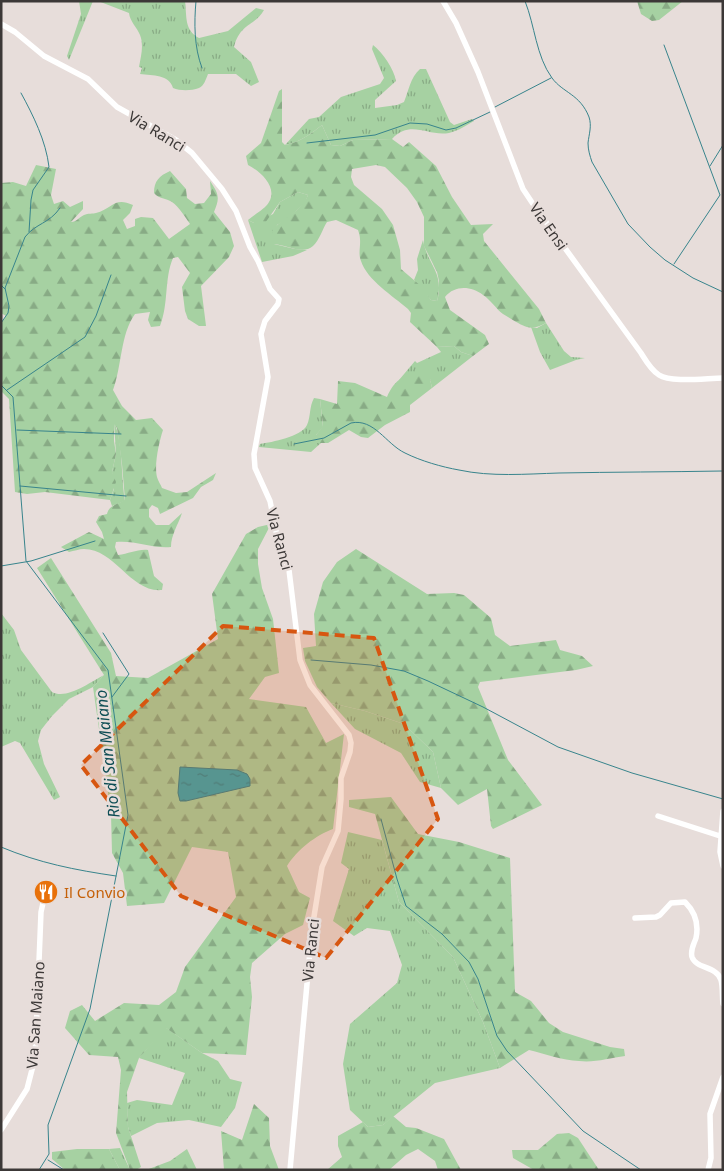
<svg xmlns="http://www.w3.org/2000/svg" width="724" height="1171" font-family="'Noto Sans',sans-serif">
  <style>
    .grass { fill: url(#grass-tufts) }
    .forest { fill: url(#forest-firs); fill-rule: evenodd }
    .water { fill: url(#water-ripples); stroke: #38848c }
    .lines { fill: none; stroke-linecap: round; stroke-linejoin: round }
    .stream { stroke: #38848c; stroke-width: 1 }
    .minor { stroke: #fff; stroke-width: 5.5 }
    .marked { fill: #d75610; fill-opacity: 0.2; stroke: #d75610; stroke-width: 4; stroke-dasharray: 10 6; stroke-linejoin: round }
    .labels { text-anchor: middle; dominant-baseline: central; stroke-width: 5; stroke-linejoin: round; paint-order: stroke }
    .street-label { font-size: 15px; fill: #3c3837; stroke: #e7ddda }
    .food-label { font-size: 15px; fill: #c56008; stroke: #e7ddda; text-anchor: start }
    .water-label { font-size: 16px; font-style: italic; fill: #0f4e55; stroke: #e7ddda }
  </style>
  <defs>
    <pattern id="grass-tufts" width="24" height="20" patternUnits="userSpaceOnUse" patternTransform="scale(1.25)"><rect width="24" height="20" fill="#a6d1a2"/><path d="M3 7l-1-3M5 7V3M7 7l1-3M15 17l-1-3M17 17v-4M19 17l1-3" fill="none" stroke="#88ab85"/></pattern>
    <pattern id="forest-firs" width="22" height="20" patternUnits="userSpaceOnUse" patternTransform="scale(1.25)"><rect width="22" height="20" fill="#a6d1a2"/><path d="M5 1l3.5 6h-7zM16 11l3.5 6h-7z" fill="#88ab85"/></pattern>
    <pattern id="water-ripples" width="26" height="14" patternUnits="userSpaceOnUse" patternTransform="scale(1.25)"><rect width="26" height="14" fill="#37a5b1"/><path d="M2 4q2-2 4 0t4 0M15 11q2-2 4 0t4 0" fill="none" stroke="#308791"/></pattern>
  </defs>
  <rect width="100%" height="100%" fill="#e7ddda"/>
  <path class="grass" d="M 79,1 L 93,1 L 69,60 L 67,56 L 81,14 Z
    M 98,1 L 185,1 C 187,17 184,30 199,38 L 228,31 L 256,8 L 264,10 C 255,26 240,23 234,47 L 251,62 L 259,82 L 251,86 L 236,74 L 208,74 C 206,79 204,86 199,88 C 191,91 180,91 173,88 C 169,74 153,76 140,74 L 142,68 L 139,67 C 141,56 144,45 140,35 C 137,27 130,22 129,13 Z
    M 373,45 C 383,53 394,69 396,81 L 375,100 L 375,108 L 397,105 L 404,102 C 409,90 410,78 420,69 L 426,69 L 450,122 L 454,125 L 472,119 L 474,121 C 467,125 458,131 449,133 C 428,137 411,119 392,139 L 353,140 L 340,146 L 331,145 L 322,125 C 311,134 300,142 285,145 L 309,119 L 319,117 L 341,97 L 380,84 L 384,78 L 372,49 Z
    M 298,192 L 308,195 L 305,203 L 287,219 L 277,225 L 274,244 L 295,249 L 307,250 L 293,256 L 262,262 L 248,220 L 254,223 L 273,214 L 280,202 Z
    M 423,240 C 427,264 445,273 437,301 L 431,300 L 414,280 L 418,270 L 417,259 Z
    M 546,323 L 564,351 L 571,357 L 585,358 L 576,360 L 550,370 L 540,352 L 531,327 L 537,328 Z
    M 454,346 L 461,352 L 473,356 L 432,388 L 430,379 L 399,380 L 415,361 L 417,363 L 441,352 L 437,347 Z
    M 314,398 L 320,399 L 323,427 L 316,435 L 316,443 L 321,443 L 311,452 L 259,447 L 260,444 C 272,442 301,437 307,425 C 311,416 309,407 314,398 Z
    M 114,422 C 123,442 121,478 125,501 L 112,506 L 110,500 L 114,489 L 112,472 L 116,454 Z
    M 1,613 L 14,630 L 21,650 L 52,692 C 67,700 90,682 104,675 L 93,687 L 69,699 L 52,716 L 41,730 L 38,741 L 44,764 L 60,797 L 54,800 L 20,743 L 15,741 L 1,747 Z
    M 331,703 L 365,711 L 404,724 L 433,752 L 441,788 L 420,782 L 401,753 L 355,729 Z
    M 348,832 L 382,840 L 399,902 L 453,957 L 483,1022 L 500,1068 L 435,1083 L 383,1125 L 368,1127 L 350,1110 L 343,1064 L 350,1024 L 397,983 L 402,965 L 390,931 L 367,928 L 354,936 L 333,921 L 349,869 L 341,863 Z
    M 165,1027 L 202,1053 L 218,1061 L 230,1079 L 242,1082 L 235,1108 L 221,1127 L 189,1120 L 157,1123 L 131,1136 L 128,1127 L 127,1103 L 137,1100 L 172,1105 L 185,1073 L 139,1058 Z
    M 120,1148 L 130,1170 L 120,1170 L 109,1149 Z"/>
  <path class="forest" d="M 637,1 L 683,1 L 659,20 L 652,21 L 641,14 Z
    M 282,89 L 282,142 L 285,145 C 300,142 311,134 322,125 L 331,145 L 340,146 L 353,140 L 392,139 L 403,147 L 409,142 L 436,166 L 452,197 L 471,225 L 493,224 L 483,234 L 484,241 L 539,309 L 546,323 C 540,326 534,329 527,327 C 520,325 510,318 503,314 C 496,309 491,300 483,295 C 471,286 455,285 445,297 L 450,310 L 485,335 L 489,344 L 473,356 L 461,352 L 454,346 L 437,347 L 410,322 L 411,313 L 408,309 C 393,296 367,280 361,261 C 357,251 363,243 358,230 L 336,220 L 327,222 C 323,228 319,241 313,246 C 303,255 286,245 274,244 L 272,231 C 282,217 302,212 308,195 L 298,192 L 280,202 L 265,223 L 254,223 L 248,220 C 255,214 265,209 269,202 C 278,187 260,171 248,165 L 246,156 L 261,143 L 279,91 ZM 376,165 L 385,167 L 407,188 L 417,202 L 424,217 L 424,246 L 437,272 L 439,281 L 439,293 L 437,301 L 431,300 L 422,287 L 401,269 L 400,250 L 393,225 L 382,209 L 354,185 L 351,177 L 352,169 Z
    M 36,165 L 56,169 L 51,195 L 54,204 L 63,201 L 70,207 L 83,201 L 83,209 L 71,222 C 77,222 79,217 84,215 C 88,213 93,214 96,213 C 112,209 114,196 133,205 L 130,213 L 123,220 L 127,229 L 135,226 L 135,219 L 141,217 L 153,218 L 169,239 L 190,224 C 185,217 179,207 172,202 C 166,198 159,199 154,193 C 154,181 159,176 170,171 L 186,189 L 187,198 L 195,204 L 204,203 L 211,194 L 210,181 C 219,194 220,198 214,212 L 230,232 L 234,246 L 229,257 L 201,286 L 206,326 L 199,326 L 188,319 L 185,311 L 182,287 L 190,273 L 178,257 L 173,258 C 164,279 169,303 160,326 L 151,327 L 148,320 L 150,312 L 135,314 C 120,335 122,366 113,390 L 122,406 L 136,420 L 152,418 L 163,430 C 159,442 154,465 157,477 C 158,481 161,485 162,488 L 176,493 L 187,492 L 216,473 L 213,480 L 201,487 L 193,498 L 160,514 L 158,508 L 152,505 L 149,509 L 149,517 L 156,525 L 169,525 L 182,513 C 178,525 171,535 171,547 C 153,549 135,540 116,542 L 115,547 L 118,555 C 129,554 137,549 148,550 L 154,576 L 163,584 L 162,590 C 131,593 115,549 84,549 C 79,549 74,551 69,552 L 61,547 L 89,532 L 104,539 L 102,532 L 96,522 L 99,516 L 107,514 C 109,505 117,505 125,500 L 122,464 L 117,428 L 114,424 L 114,441 L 116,454 L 112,472 L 116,482 L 110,500 L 45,492 L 27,494 L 15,492 L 9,399 L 1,391 L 1,323 L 6,316 L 1,313 L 1,183 L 13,182 L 26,186 Z
    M 419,373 L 430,379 L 432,388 L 410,405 L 410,412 L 385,425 L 368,438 L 361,437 L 349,430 L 328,443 L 316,443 L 316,435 L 323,426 L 320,399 L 337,404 L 338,381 L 355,383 L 387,397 C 394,381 402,375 419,373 Z
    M 271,524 L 258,549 L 258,564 L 262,588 L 273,619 L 279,673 L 265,677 L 249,699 L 306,707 L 326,743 L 344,734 L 333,829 C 316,835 297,850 287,866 L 299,892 L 310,898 L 303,925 L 285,934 L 252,963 L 250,977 L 252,997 L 246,1055 L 202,1053 L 166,1028 L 139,1058 L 127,1092 L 128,1127 L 141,1167 L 136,1170 L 130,1170 L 116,1133 L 121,1070 L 118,1057 L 89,1055 L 65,1028 L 70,1011 L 82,1005 L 95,1021 L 124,1003 L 159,1005 L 176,992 L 185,967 L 236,897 L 228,852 L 192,847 L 164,903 L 127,906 L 123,873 L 112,853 L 111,814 L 93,687 L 104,675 L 37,568 L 51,558 L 111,653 L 116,676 L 148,678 L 218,639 L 212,594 L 246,534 L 258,527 Z
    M 356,549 L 427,594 L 454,593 L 464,595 L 491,618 L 495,635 L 510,646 L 556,640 L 560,650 L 582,656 L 593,666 L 576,670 L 480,682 L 478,687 L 508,760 L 542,805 L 493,829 L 491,826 L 487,789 L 458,805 L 441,788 L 433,752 L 404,724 L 365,711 L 331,703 L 317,687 L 305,661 L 303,648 L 316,646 L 314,614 L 323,582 L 337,562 Z
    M 391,797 L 418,834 L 459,842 L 510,858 L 515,992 L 531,1001 L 549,1023 L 563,1032 L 610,1047 L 624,1049 L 625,1056 C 610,1058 594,1063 579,1061 C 562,1060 545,1054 529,1050 L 500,1068 L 483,1022 L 453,957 L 399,902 L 375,814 L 349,807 L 349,800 Z
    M 254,1104 L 269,1118 L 270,1146 L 279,1170 L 224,1170 L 221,1131 L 242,1140 Z
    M 393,1116 L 406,1127 L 416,1128 L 444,1139 L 461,1170 L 438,1170 L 435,1161 L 418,1149 L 406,1155 L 389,1170 L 327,1170 L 342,1157 L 338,1146 L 338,1136 L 363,1122 L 368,1127 L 383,1125 Z
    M 569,1133 L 578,1138 L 599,1170 L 534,1170 L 513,1158 L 512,1150 L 538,1150 L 557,1134 Z
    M 77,1149 L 109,1149 L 120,1170 L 65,1170 L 52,1159 L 52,1152 Z
    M 187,1149 L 197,1170 L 146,1170 L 170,1161 Z"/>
  <path class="water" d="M 180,767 L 237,770 L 247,774 L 250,779 L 250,786 L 186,801 L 180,801 L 178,793 Z"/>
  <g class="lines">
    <path class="stream" d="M 196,1 C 194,23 194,47 202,68
      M 525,1 C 535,26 536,56 552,78 C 563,93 580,94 589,117 C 592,126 589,134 588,143 C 588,150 590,156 592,162 L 628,224 L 650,247 L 665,260 L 693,278 L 723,292
      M 664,45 L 720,195 L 674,264
      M 21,93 C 33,115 46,141 49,167 L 33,190 L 31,200 L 29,232
      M 495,107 L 551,78
      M 307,143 L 375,135 L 410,123 L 427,124 L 446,130 L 456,128 L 490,112
      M 710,166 L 723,145
      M 1,285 L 5,289
      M 1,323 L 8,313 L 9,306 L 5,288 L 25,237 C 36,223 49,224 60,208
      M 1,385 L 13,397 L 26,561 L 108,670 L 128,815 L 90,1009 L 48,1125 L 49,1154 L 39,1170
      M 7,390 L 85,337 L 96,316 L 111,275
      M 17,430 L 121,434
      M 294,444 L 324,438 L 351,423 C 374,418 386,444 405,453 C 421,461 442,467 459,470 C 491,477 526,474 559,473 C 613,472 668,472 723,471
      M 20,486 L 126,496
      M 1,566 L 31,561 L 95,541
      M 103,633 L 129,674 L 112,697
      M 311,660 L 371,665 L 404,671 L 428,681 L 483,707 L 558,747 L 632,773 L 723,799
      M 381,819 L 397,879 L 406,906 L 442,934 L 469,962 L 478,979 L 497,1036 L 507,1051 L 583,1131 L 641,1170
      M 1,847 C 39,863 75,870 116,876
      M 48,1160 L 64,1170"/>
    <path class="minor" d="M 443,1 L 456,23 L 478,72 L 523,189 L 533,204 L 641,353 C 646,361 651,370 659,375 C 671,383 707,378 723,378
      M 1,24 L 15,32 L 44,56 L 88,79 L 117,107 L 176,140 L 192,153 L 222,189 L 236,211 L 250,247 L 258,261 L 270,289 L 279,299 L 278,304 L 265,321 L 261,334 L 268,377 L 254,454 L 255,468 L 270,501 L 277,536 L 289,570 L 300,660 L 310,685 L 349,735 L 351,743 L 350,752 L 341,778 L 341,799 L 338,831 L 322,867 L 312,929 L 290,1170
      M 723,811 L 720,852 L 723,866
      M 658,816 L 720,836
      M 635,918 L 656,917 L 660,915 L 671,903 L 685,902 C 695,912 699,924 696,938 C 694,944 690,950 692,957 C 696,969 717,966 721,980 C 723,987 722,996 723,1004
      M 1,1130 L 27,1089 L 35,1058 L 40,937 L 41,912 L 45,894
      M 708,1170 L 711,1158 L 710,1114 L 723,1077"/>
  </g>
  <path class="marked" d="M 223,626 L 374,638 L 438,819 L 326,958 L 181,896 L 81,765 Z"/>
  <defs>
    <g id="restaurant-disc" transform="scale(1.25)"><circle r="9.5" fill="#e8710a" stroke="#e7ddda"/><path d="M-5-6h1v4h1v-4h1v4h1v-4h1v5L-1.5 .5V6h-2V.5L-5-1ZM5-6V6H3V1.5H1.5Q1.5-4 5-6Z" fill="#fff"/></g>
  </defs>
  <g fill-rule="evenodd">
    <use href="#restaurant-disc" x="46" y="892"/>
  </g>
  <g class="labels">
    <g class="street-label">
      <text transform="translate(157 131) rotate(31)">Via Ranci</text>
      <text transform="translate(549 226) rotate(55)">Via Ensi</text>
      <text transform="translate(280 539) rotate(75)">Via Ranci</text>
      <text transform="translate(310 950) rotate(-84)">Via Ranci</text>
      <text transform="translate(35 1015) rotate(-86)">Via San Maiano</text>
    </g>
    <g class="food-label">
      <text x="64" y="892">Il Convio</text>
    </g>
    <g class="water-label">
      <text transform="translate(107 754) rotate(-96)">Rio di San Maiano</text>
    </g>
  </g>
  <rect width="724" height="1171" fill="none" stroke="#3c3837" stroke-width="5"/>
</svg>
